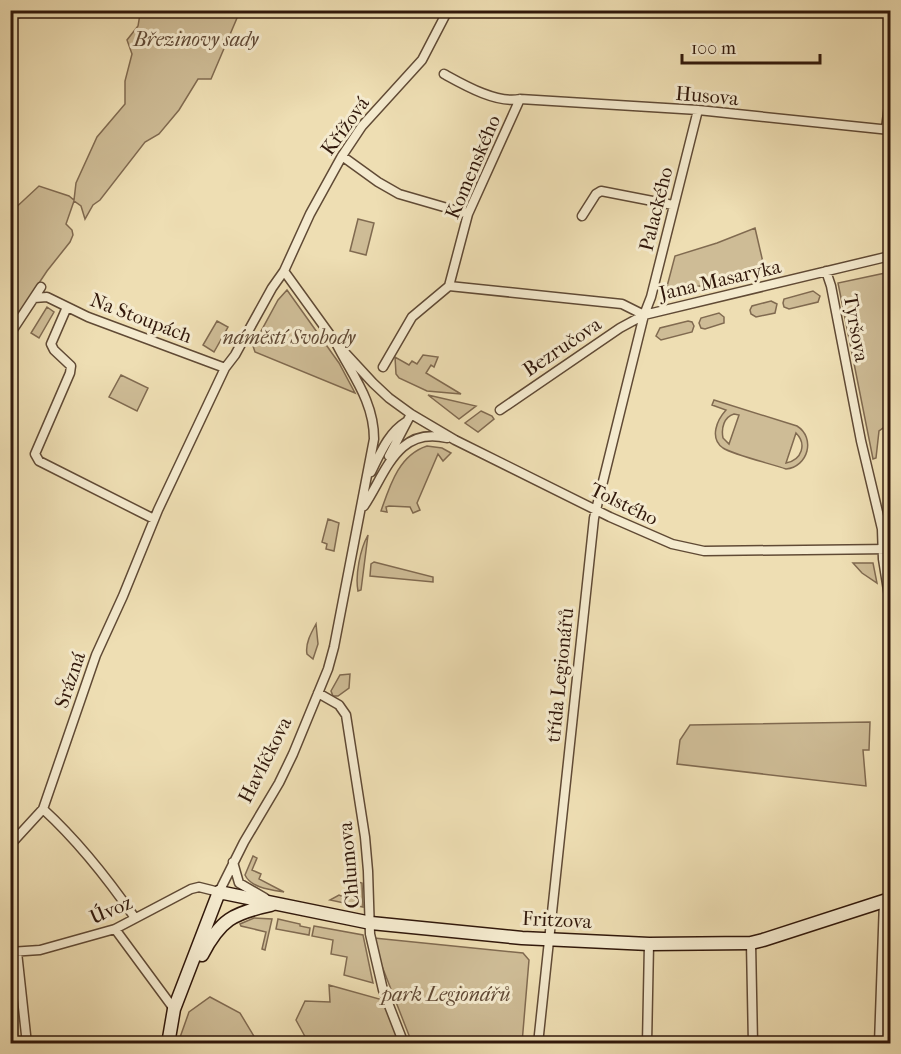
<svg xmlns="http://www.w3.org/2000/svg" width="901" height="1054" font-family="'IM FELL French Canon',serif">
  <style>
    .green { fill: #cebc96; stroke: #806a50; stroke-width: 1.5; fill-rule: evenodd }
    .water { fill: #ae9b7a; stroke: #7c674e; stroke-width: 1.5 }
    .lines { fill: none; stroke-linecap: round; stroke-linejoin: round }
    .street-casing { stroke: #604a35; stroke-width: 11 }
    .secondary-casing { stroke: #31180b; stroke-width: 15 }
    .street { stroke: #f4eace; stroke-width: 8 }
    .secondary { stroke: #f4eace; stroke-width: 12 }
    .labels { text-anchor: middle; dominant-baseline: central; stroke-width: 6; stroke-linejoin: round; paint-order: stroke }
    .park-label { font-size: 20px; font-style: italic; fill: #604935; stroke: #f4eace }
    .street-label { font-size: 20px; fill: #31180b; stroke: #f4eace }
  </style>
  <rect width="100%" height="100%" fill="#eedeb3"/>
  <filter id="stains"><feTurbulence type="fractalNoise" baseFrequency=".00333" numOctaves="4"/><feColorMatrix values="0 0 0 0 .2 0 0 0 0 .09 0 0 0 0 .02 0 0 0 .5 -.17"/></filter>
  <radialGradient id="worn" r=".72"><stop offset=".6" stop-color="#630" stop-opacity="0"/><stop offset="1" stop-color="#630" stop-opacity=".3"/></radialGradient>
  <path class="green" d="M 137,11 L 240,11 L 211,79 L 198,79 L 179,110 L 159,134 L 145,142 L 100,200 L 93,205 L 85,219 L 81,206 L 74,201 L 66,224 L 72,230 L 73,235 L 70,242 L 47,271 L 11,325 L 11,212 L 39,186 L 69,196 L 74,200 L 76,183 L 97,137 L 125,104 L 125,81 L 132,54 L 127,40 L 138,26 L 140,14 Z
    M 358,219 L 374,223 L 366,255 L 350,251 Z
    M 755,228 L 765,271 L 665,294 L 675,256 L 717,243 Z
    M 890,272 L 890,423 L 879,431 L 876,458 L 873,459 L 838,283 Z
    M 287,290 L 339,363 L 355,393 L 255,352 L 253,346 L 278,300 Z
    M 813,291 L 820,296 L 818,302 L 789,309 L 784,307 L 783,303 L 784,299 Z
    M 771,301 L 777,304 L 775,313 L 756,317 L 751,314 L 750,310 L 752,306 Z
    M 47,307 L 54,312 L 39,338 L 31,333 Z
    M 719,313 L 724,317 L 724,323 L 705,329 L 701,328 L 699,323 L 701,318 Z
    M 217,321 L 228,327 L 214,352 L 203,345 Z
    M 688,321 L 692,322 L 694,326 L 692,332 L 661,340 L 656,336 L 660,328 Z
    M 423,355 L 438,357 L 434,367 L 431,365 L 426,373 L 461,394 L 427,391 L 399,378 L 396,374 L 395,357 L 409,365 L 412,361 L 417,364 Z
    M 121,375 L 148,388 L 137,411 L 109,397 Z
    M 428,395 L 476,406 L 459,419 Z
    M 714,400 L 797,426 C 816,438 808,467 786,469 C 772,464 734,455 723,448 C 709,438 717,420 726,410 L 712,405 ZM 734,414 L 739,415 L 729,444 L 723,438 C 721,428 724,417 734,414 ZM 796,433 C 807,444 802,460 786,463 Z
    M 481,411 L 492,416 L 494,419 L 478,432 L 465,423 Z
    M 427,446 L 442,448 L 451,453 L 443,461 L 438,454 L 417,503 L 420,510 L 413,513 L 410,507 L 389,506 L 386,507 L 387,512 L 381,511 C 390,485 399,455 427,446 Z
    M 328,519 L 339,523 L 334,551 L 326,549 L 327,544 L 322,542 Z
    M 368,535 L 361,590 L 358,591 C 355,576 360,549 368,535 Z
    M 374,562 L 433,577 L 433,582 L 370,576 L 371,564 Z
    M 853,563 L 873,563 L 877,583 L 862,573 Z
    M 316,624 L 318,644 L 313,659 L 307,654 C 305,644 311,633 316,624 Z
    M 350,674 L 349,688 L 338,696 L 333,696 L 331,691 L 340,675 Z
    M 870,722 L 869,750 L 863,750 L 866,786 L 677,764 L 680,740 L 690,725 Z
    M 253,856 L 257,858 L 252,870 L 261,874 L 259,879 L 284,892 C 271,890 251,888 245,875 Z
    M 358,882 L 362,883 L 363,907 L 330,900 L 339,895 L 349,899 Z
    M 254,918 L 272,919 L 265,950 L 262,949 L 266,932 L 241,926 L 240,924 Z
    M 278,919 L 300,924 L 300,926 L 310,928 L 309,935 L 276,929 Z
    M 314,926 L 363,935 L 373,983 L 344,975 L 347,957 L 331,954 L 333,940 L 312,936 Z
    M 374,938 L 523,953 L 529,960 L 522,1043 L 412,1043 L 378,956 Z
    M 329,985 L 383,1000 L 400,1043 L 307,1043 L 308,1042 L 296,1020 L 305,1001 L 330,1002 Z
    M 210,997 L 240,1013 L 258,1043 L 178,1043 L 189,1012 Z"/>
  <path class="water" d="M 18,10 L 104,11 C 81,21 67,15 43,14 C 31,13 21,17 11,21 L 11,13 Z"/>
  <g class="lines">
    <g class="street-casing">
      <path id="street" d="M 444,74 C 464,85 497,104 520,99 L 698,110 L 890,130
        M 886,129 L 890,97
        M 342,156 L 378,182 L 399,194 L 468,214
        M 582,216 L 596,194 L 601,191 L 673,205
        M 284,271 L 336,343 L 373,383 L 389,398 L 411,414 L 455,440 L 610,517 L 672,544 L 704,551 L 890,549
        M 826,271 L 831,286 L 861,441 L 882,529 L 883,559 L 890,603
        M 449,286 L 622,304 L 644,315
        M 34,298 L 47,297 L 88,317 L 225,368
        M 67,307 L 51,344 L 54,350 L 71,366 L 70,373 L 35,454 L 39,461 L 154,519
        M 10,334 L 41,287
        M 383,367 L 412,317 L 449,286 L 468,214 L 520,99
        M 500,410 L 620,328 L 644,315 L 890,256
        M 389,456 L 411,414
        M 371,472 C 380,454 388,433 406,422
        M 364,506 C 386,473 397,426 447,438
        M 318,693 L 339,705 L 346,715 L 365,837 L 368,871 L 370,934 L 383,990 L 404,1044
        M 43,809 C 78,841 108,879 135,918
        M 10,845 L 43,809 L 96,655 L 123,596 L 158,510 L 225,368 L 235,355 L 272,288 L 284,271 L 310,214 L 342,156 L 362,126 L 422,60 L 448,10
        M 233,862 L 239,883 L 265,898
        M 115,929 L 174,1009
        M 751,943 L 753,1044
        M 10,952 L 40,950 L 115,929 L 191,889 L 199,887 L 219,892 L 244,842 L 279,783 L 293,754 L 328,669 L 334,647 L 374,439 C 374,401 352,375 336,343
        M 17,952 L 27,1044
        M 538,1044 L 594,518 L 644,315 L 651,297 L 698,110
        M 647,1044 L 649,944
        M 879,1044 L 884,901"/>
    </g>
    <g class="secondary-casing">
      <path id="secondary" d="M 202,955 C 220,920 233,913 271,905
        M 168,1044 L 174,1009 L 219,892 L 371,923 L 522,938 L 649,944 L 751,943 L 763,940 L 890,899"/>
    </g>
    <use href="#street" class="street"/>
    <use href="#secondary" class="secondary"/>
  </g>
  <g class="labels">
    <g class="park-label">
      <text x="196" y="39">Březinovy sady</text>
      <text x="289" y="337">náměstí Svobody</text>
      <text x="446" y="994">park Legionářů</text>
    </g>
    <g class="street-label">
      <text transform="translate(707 96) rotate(5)">Husova</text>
      <text transform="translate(345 126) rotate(-54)">Křížová</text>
      <text transform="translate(473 167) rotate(-67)">Komenského</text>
      <text transform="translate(656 209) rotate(-76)">Palackého</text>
      <text transform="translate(720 280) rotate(-13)">Jana Masaryka</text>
      <text transform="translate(141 318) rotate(21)">Na Stoupách</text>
      <text transform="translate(856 328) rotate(80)">Tyršova</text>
      <text transform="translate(562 347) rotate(-34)">Bezručova</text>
      <text transform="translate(624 504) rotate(26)">Tolstého</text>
      <text transform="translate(560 675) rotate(-84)">třída Legionářů</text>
      <text transform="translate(70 680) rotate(-71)">Srázná</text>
      <text transform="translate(265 760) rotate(-63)">Havlíčkova</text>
      <text transform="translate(349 865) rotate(-95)">Chlumova</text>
      <text transform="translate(111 910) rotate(-23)">Úvoz</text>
      <text transform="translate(557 920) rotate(3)">Fritzova</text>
    </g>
  </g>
  <rect width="901" height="1054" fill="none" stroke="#eedeb3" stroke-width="36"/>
  <rect x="12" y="12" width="877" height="1030" fill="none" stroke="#31180b" stroke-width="3"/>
  <rect x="18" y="18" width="865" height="1018" fill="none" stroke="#31180b" stroke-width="1.5"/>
  <path d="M682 54v9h138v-9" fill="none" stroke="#31180b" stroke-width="3"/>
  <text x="691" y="54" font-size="18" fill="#31180b" stroke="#f4eace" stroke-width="4.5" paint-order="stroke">100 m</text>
  <rect width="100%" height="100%" filter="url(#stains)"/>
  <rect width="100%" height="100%" fill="url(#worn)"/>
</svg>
